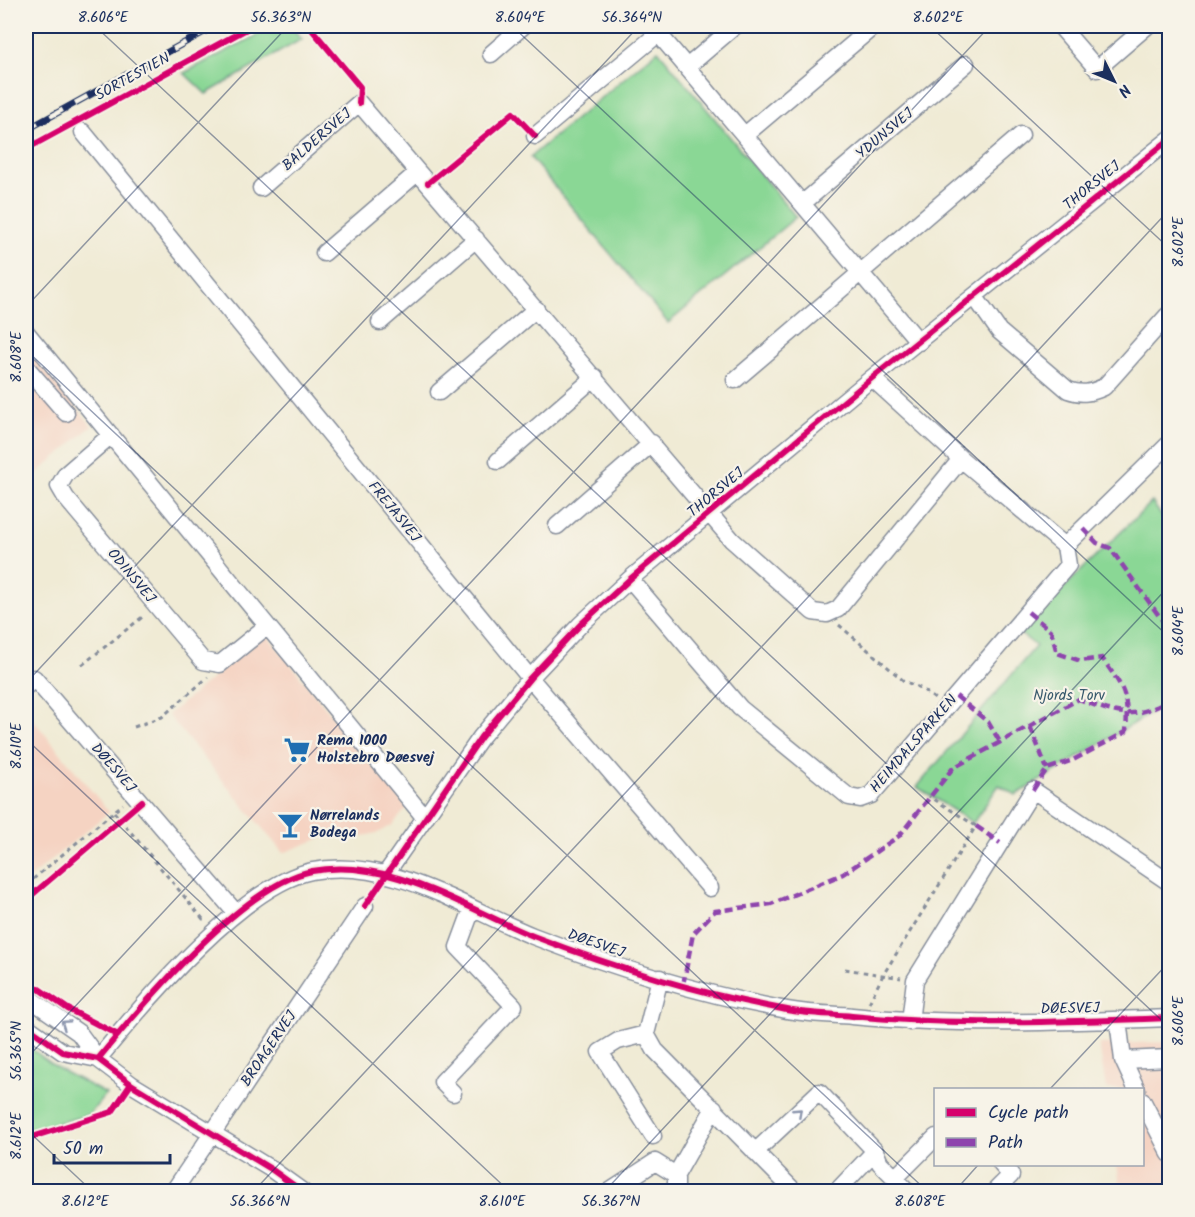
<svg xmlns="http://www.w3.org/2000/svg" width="1195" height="1217" font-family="Kalam,sans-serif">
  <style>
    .built { fill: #f5d3c2 }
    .green { fill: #8ad795; stroke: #52837a; stroke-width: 1.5 }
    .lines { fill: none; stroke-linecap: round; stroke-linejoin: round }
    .minor-casing { stroke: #868d9a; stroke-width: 19 }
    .path { stroke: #868d9a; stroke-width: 3; stroke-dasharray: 4.5 4.5; stroke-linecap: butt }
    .minor { stroke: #fff; stroke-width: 16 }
    .rail-casing { stroke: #1b2f5e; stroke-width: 7 }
    .rail { stroke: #f7f3e8; stroke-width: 4.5; stroke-dasharray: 14; stroke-linecap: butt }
    .quiet { stroke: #8e44ad; stroke-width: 4.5; stroke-dasharray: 9 4.5; stroke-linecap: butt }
    .cycleway-casing { stroke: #f7f3e8; stroke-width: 10 }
    .cycleway { stroke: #d6006c; stroke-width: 6 }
    .oneway { stroke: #8d97ae }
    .ticks { fill: none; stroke: #1b2f5e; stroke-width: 1.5; stroke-opacity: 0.45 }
    .labels { text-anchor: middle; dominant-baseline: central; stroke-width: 4.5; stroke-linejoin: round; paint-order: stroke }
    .street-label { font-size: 15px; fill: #1b2f5e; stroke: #f7f3e8 }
    .park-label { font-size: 15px; fill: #37596c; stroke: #f7f3e8 }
    .poi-label { font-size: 15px; font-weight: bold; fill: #1b2f5e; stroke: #f7f3e8; text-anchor: start }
    .neatline { fill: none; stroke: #1b2f5e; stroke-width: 2 }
    .ticks-label { font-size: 15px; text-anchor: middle; fill: #1b2f5e }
  </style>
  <rect width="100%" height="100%" fill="#f7f3e8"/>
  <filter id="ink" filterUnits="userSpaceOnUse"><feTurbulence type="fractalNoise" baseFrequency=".0167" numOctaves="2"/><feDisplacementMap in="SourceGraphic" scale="12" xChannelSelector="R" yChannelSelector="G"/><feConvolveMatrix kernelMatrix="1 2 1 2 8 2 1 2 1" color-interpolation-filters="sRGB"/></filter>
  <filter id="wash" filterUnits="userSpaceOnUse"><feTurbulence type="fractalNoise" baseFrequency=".008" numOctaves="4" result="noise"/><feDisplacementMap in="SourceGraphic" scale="24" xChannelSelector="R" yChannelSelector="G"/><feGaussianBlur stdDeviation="1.35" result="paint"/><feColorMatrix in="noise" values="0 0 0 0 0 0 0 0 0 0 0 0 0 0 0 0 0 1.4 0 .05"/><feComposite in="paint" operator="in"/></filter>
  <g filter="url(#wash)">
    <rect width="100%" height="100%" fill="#f0ebd5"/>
    <path class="built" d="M 26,347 L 92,426 L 26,483 Z
      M 266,634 L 407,808 L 392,825 L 380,832 L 356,838 L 339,835 L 321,838 L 283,853 L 168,715 Z
      M 26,711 L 109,812 L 26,881 Z
      M 1169,1042 L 1169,1191 L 1121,1191 L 1117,1165 L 1142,1164 L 1142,1090 L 1106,1089 L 1099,1044 Z"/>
    <path class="green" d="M 275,26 L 290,26 L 302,39 L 206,94 L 184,73 Z
      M 658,50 L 796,217 L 668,323 L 530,157 Z
      M 1152,502 L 1169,527 L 1169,702 L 1016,795 L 999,785 L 973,823 L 917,787 L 1036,646 L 1018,632 Z
      M 26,1045 L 59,1069 L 106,1094 L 89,1115 L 30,1130 L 26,1128 Z"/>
  </g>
  <g filter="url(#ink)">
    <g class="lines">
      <g class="minor-casing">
        <path id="minor" d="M 652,26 L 919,342
          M 1060,26 L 1097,69 L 1147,26
          M 491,54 L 523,26
          M 687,67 L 735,26
          M 83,132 L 530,678 L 710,888
          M 745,135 L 874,26
          M 535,136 L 659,33
          M 261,188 L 359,103 L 732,540 L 813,612 L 827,614 L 838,609 L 961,459
          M 803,203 L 966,64
          M 324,253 L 418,172
          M 975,297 L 999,331 L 1068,390 C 1082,395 1091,393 1104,387 L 1167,316 L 1170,318
          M 380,322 L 476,239
          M 26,332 L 425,818
          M 26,367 L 66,413
          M 872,378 L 961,459 L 1065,546 L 1170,443
          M 735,380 L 1021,135
          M 439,392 L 536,309
          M 111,435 L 66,474 L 59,486 L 66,498 L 203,661 L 220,664 L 267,626
          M 498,461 L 595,377
          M 557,526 L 652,443
          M 630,579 L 740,708 L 849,797 L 860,799 L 871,795 L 1068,565 L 1065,546
          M 26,686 L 34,678 L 236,913
          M 387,872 L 481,737 L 530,678 L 580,625 L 630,579 L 872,378 L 1170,139
          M 660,978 L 646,1034 L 655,1050 L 795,1192
          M 26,996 L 79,1033 L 98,1059 L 131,1084 L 271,1169 L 303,1192
          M 1118,1020 L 1123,1060 L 1137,1090
          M 910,1022 L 915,980 L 1033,790 L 1170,883
          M 26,1026 L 63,1052 L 98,1059
          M 646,1034 L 618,1041 L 600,1052 L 653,1136
          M 98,1059 C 142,1005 244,884 312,871 C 389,856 464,908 533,936 C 611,966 700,994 782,1009 C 804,1014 829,1014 852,1016 C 957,1026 1064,1022 1170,1018
          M 1123,1060 L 1170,1058
          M 453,1093 L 442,1082 L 514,1006 L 458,947 L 472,909
          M 1142,1100 L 1170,1154
          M 875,1151 L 880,1163 L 895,1178
          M 755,1152 L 819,1092 L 875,1151 L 836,1192
          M 173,1192 L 365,906
          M 609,1192 L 655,1162 L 676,1175
          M 676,1192 L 676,1175 L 714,1108
          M 908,1192 L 895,1178 L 936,1137
          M 994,1192 L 1011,1175 L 1001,1164"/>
      </g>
      <path class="path" d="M 839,625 L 904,681 L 922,689 L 935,699
        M 82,665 L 145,615
        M 134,727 L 162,717 L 208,677
        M 114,812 L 203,919 L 206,917
        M 26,885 L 123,804
        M 845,969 L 901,978
        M 869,1003 L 883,975 L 976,826 L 929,796"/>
      <use href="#minor" class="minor"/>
      <g class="rail-casing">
        <path id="rail" d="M 26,130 L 215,26"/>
      </g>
      <use href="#rail" class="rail"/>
      <path class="quiet" d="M 1083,528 L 1097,543 L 1110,548 L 1170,631
        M 1028,612 L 1051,631 L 1057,653 L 1081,661 L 1102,658 C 1123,688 1129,693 1126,732 L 1073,760 L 1047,769 L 1033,790
        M 956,696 L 988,722 L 1000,742
        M 1030,726 L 1047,769
        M 976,826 L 1000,843
        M 683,985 L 693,934 L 715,911 L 771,904 L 843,874 L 899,836 L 953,768 L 1079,699 C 1115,714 1134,721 1170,700"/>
      <g class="cycleway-casing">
        <path id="cycleway" d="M 309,26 L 360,87 L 359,103
          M 26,149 L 252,26
          M 428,183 L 513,113 L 535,136
          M 26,900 L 142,801
          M 365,906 L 481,737 L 530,678 L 580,625 L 630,579 L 872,378 L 1170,139
          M 26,980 L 68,1009 L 118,1035
          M 26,1026 L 63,1052 L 98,1059 L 131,1084 L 271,1169 L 303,1192
          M 98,1059 C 142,1005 244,884 312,871 C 389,856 464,908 533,936 C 611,966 700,994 782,1009 C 804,1014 829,1014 852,1016 C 957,1026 1064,1022 1170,1018
          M 26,1136 L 29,1138 L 112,1112 L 131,1084"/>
      </g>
      <use href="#cycleway" class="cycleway"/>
    </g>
    <defs><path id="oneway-chevron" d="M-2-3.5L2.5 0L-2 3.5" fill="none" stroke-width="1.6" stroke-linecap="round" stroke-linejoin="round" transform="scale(1.5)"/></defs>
    <g class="oneway">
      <use href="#oneway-chevron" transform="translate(65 1024) rotate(-146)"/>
      <use href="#oneway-chevron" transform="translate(798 1112) rotate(-43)"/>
    </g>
  </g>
  <path class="ticks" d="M 95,26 L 1170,1028M 512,26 L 1170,638M 930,26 L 1170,249M 26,307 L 288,26M 26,350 L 928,1192M 26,683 L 639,26M 26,739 L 510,1192M 26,1059 L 990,26M 1049,1090 L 1170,961M 26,1129 L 93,1192M 253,1192 L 1170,209M 604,1192 L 1170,585M 954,1192 L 979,1164"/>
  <defs>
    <g id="supermarket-bare" transform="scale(2.07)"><path d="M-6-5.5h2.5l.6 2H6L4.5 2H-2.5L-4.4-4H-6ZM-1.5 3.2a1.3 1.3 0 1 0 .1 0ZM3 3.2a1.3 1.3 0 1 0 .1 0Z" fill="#1f6fb2" stroke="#f7f3e8" stroke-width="2.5" paint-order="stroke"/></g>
    <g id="bar-bare" transform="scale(2.07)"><path d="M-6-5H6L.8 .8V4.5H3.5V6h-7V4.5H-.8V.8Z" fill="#1f6fb2" stroke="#f7f3e8" stroke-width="2.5" paint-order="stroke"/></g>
  </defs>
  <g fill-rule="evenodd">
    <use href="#supermarket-bare" x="297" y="750"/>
    <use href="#bar-bare" x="290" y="825"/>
  </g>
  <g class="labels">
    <g class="street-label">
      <text transform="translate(133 77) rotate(-29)">SORTESTIEN</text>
      <text transform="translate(885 134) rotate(-40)">YDUNSVEJ</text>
      <text transform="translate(317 140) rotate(-41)">BALDERSVEJ</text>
      <text transform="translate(1092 186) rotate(-39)">THORSVEJ</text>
      <text transform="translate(716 493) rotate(-40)">THORSVEJ</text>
      <text transform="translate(394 512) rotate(51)">FREJASVEJ</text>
      <text transform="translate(131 576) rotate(50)">ODINSVEJ</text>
      <text transform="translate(914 744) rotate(-49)">HEIMDALSPARKEN</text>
      <text transform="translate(113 768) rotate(49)">DØESVEJ</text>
      <text transform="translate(596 944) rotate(19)">DØESVEJ</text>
      <text transform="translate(1070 1009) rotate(-1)">DØESVEJ</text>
      <text transform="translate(269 1049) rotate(-56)">BROAGERVEJ</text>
    </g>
    <g class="park-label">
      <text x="1069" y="696">Njords Torv</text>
    </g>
    <g class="poi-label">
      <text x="317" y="741">Rema 1000<tspan x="317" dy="17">Holstebro Døesvej</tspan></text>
      <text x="310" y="816">Nørrelands<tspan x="310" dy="17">Bodega</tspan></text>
    </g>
  </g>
  <rect width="1195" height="1217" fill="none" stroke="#f7f3e8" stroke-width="66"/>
  <rect x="934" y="1088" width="210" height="78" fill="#f7f3e8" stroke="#9fa5b1" stroke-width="1.5"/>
  <rect x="946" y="1108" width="30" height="9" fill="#d6006c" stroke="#9fa5b1" stroke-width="1.5"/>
  <text x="988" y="1118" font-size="18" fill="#1b2f5e">Cycle path</text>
  <rect x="946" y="1138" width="30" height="9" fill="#8e44ad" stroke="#9fa5b1" stroke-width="1.5"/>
  <text x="988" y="1148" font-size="18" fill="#1b2f5e">Path</text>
  <g transform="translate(1114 81) rotate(133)" stroke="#f7f3e8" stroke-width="4.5" paint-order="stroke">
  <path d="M0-4.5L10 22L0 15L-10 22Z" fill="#1b2f5e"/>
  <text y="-9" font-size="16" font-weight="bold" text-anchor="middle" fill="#1b2f5e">N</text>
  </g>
  <path d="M54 1154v9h116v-9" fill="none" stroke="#1b2f5e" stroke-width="3"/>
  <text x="63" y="1154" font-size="18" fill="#1b2f5e" stroke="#f7f3e8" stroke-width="4.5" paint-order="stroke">50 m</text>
  <rect x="33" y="33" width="1129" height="1151" class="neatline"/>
  <g class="ticks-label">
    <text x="103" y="22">8.606°E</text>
    <text x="281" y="22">56.363°N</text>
    <text x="520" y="22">8.604°E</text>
    <text x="632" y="22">56.364°N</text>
    <text x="938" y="22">8.602°E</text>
    <text transform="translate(1178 242) rotate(-90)" y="5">8.602°E</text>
    <text transform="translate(16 357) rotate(-90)" y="5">8.608°E</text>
    <text transform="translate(1178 631) rotate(-90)" y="5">8.604°E</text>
    <text transform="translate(16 746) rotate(-90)" y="5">8.610°E</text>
    <text transform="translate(1178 1021) rotate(-90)" y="5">8.606°E</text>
    <text transform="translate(16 1051) rotate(-90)" y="5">56.365°N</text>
    <text transform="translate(16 1136) rotate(-90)" y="5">8.612°E</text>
    <text x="85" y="1206">8.612°E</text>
    <text x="260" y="1206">56.366°N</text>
    <text x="502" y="1206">8.610°E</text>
    <text x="611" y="1206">56.367°N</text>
    <text x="920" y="1206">8.608°E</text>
  </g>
</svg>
